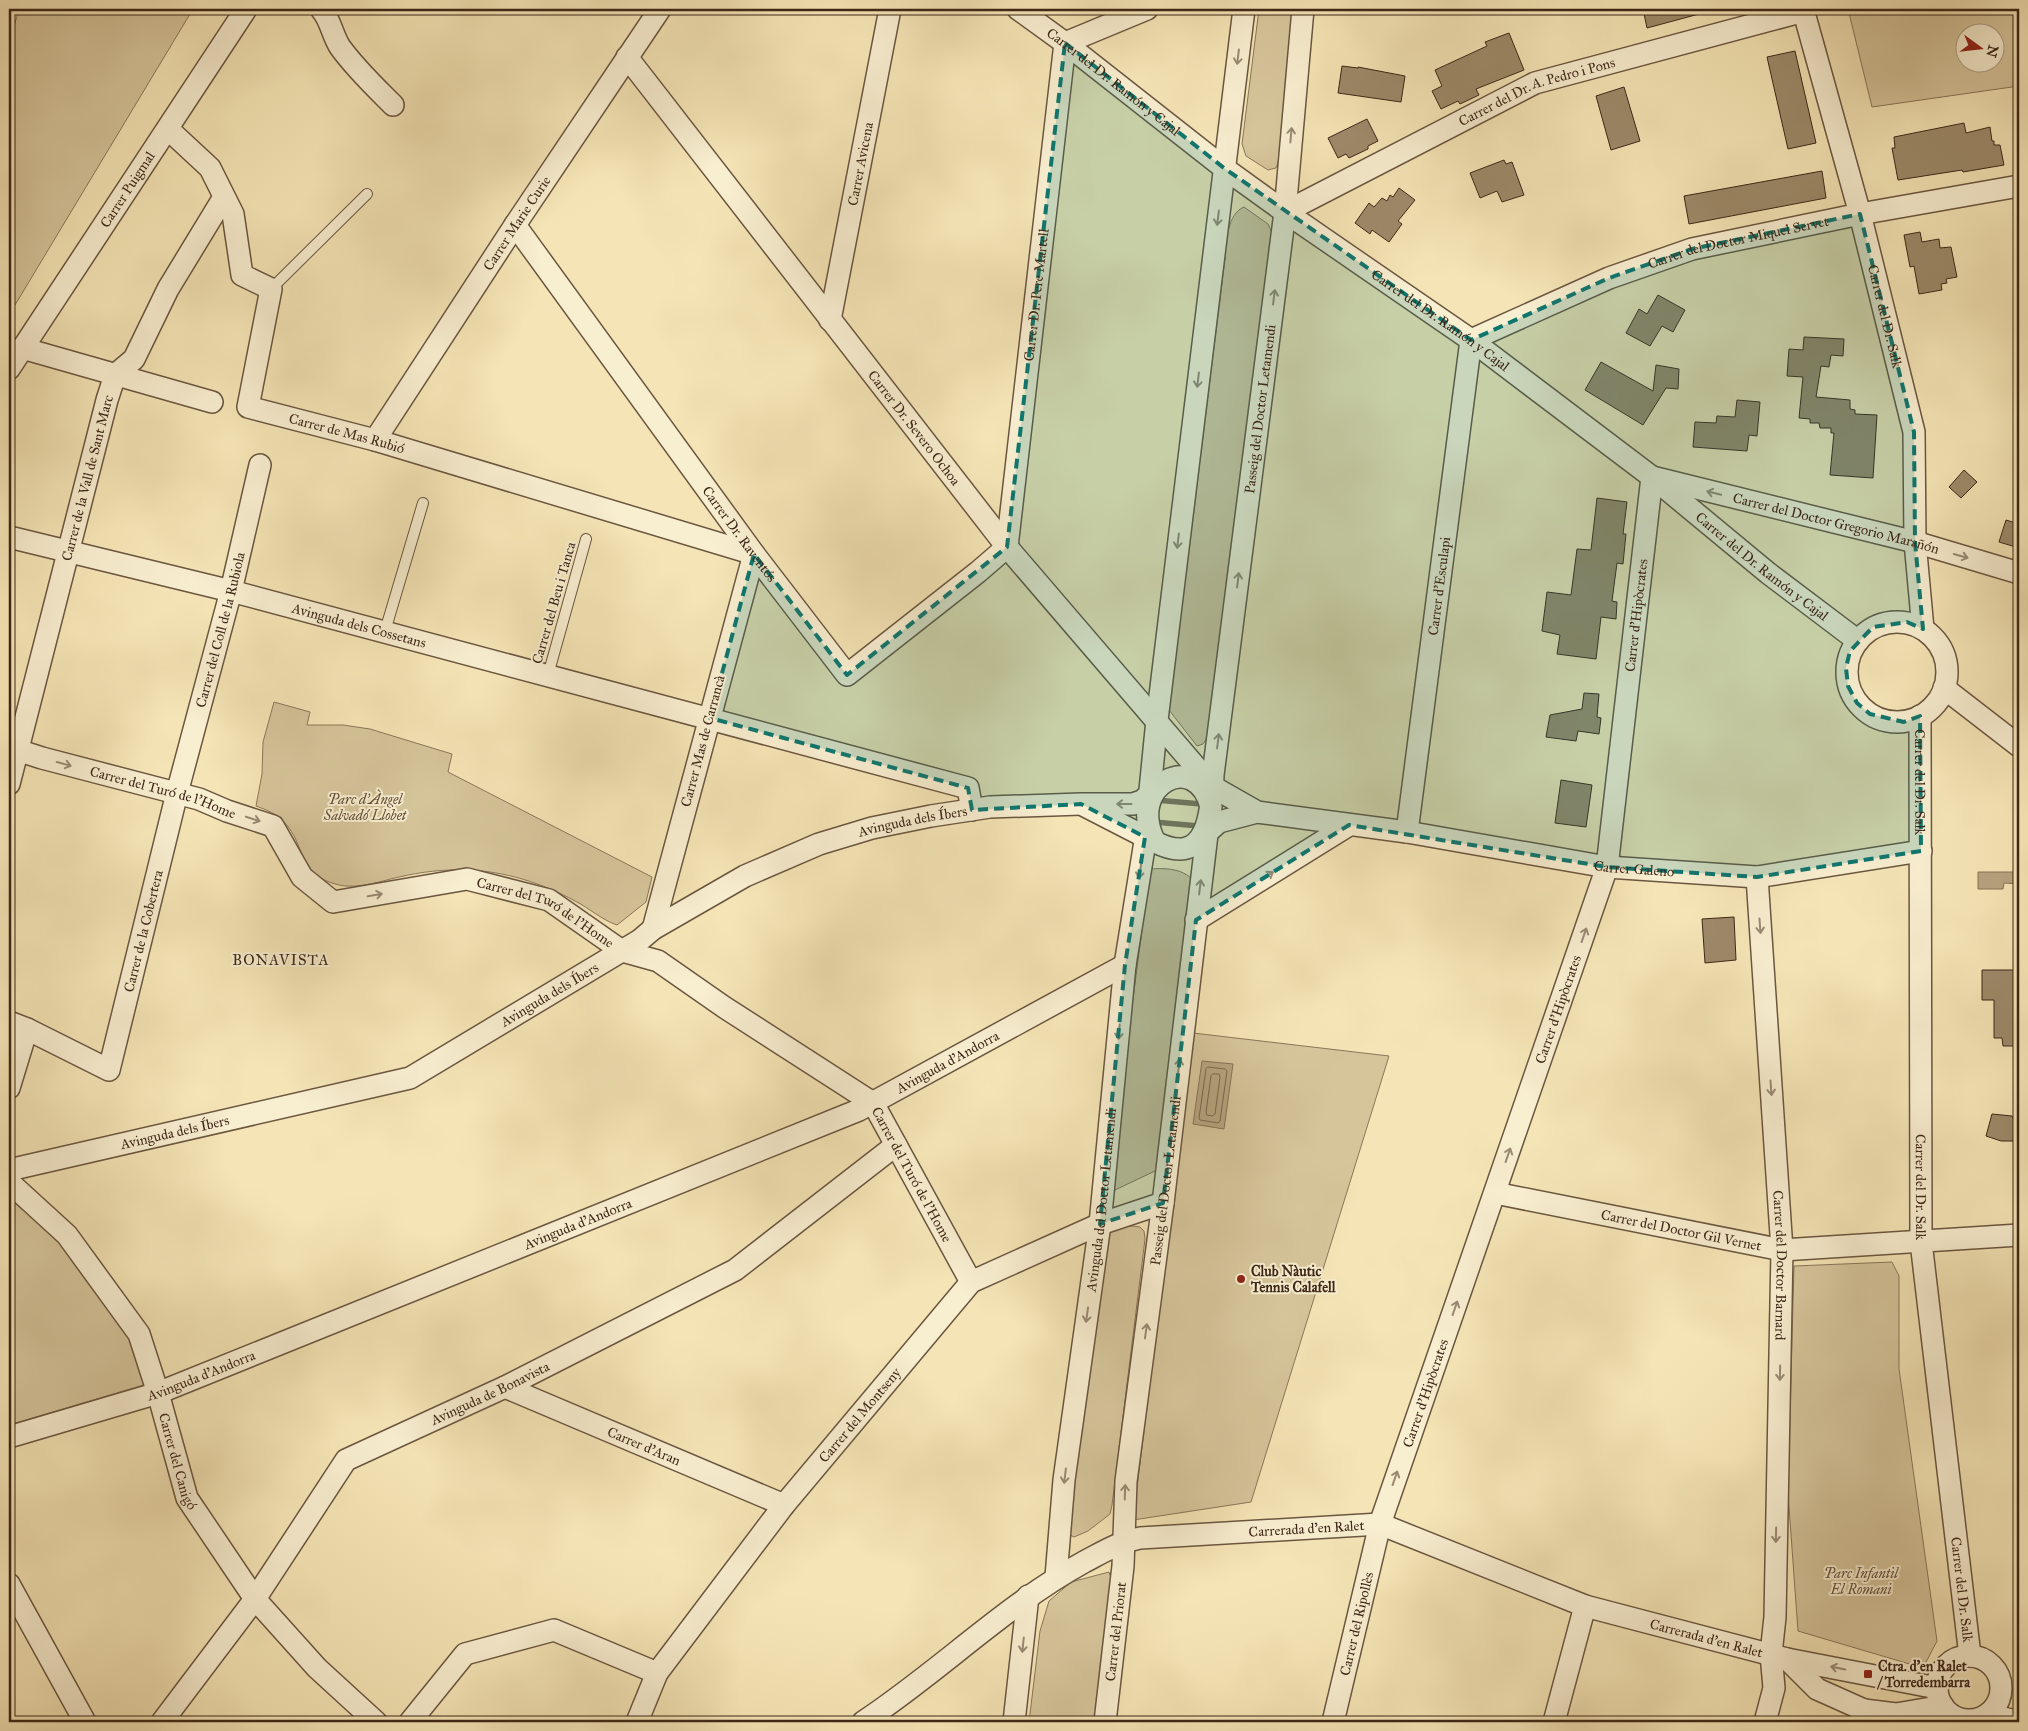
<svg xmlns="http://www.w3.org/2000/svg" width="2028" height="1731" font-family="'IM FELL Great Primer',serif">
  <style>
    .green { fill: #d6c59b; stroke: #8a765a; fill-rule: evenodd }
    .water { fill: #b6a480; stroke: #867256 }
    .lines { fill: none; stroke-linecap: round; stroke-linejoin: round }
    .shore { stroke: #7a664c; stroke-width: 1 }
    .stream { stroke: #867256; stroke-width: 5.5 }
    .building { fill: #9d8a6a; stroke: #3d2718 }
    .lane-casing { stroke: #6b5640; stroke-width: 12 }
    .street-casing { stroke: #6b5640; stroke-width: 24 }
    .lane { stroke: #f8eed0; stroke-width: 10 }
    .street { stroke: #f8eed0; stroke-width: 21 }
    .oneway { stroke: #9a8a74 }
    .marked { fill: #0f766e; fill-opacity: 0.2; stroke: #0f766e; stroke-width: 4; stroke-dasharray: 10 6; stroke-linejoin: round }
    .poi-dot { fill: #8f2418; stroke: #f8eed0; stroke-width: 2 }
    .labels { text-anchor: middle; dominant-baseline: central; stroke-width: 4; stroke-linejoin: round; paint-order: stroke }
    .street-label { font-size: 14px; fill: #3d2718; stroke: #f8eed0 }
    .park-label { font-size: 14px; font-style: italic; fill: #634e39; stroke: #f8eed0 }
    .poi-label { font-size: 14px; font-weight: bold; fill: #3d2718; stroke: #f8eed0; text-anchor: start }
    .neighbourhood-label { font-size: 15px; letter-spacing: 1px; fill: #3d2718; stroke: #f8eed0 }
  </style>
  <rect width="100%" height="100%" fill="#f5e5b6"/>
  <filter id="stains"><feTurbulence type="fractalNoise" baseFrequency=".004" numOctaves="4"/><feColorMatrix values="0 0 0 0 .2 0 0 0 0 .09 0 0 0 0 .02 0 0 0 .5 -.17"/></filter>
  <radialGradient id="worn" r=".72"><stop offset=".6" stop-color="#630" stop-opacity="0"/><stop offset="1" stop-color="#630" stop-opacity=".3"/></radialGradient>
  <path class="green" d="M 19,9 L 193,9 L 9,315 L 9,44 Z
    M 1259,9 L 1300,9 L 1281,153 L 1276,168 L 1268,170 L 1246,156 L 1242,144 Z
    M 1848,9 L 2019,9 L 2019,86 L 1872,107 ZM 1966,32 L 1996,32 L 1996,62 L 1966,62 Z
    M 1244,207 L 1268,224 L 1274,237 L 1210,727 L 1207,738 L 1203,744 L 1197,746 L 1169,710 L 1225,258 C 1225,243 1228,213 1244,207 Z
    M 274,702 L 310,712 L 307,725 L 343,725 L 370,729 L 452,754 L 448,772 L 652,877 L 646,902 L 617,925 C 602,920 589,908 575,901 C 542,883 504,871 467,870 C 444,869 421,872 399,877 C 377,882 354,891 332,883 C 298,872 305,845 285,823 C 277,814 267,810 256,806 L 262,774 L 263,742 Z
    M 1150,869 C 1164,868 1180,868 1191,878 L 1157,1170 L 1115,1190 L 1108,1190 Z
    M 1193,1033 L 1389,1056 L 1251,1502 L 1133,1520 Z
    M 9,1184 L 85,1260 L 154,1382 L 9,1425 Z
    M 1133,1226 L 1140,1227 L 1144,1231 L 1145,1239 L 1112,1505 L 1110,1514 L 1088,1531 L 1074,1537 L 1068,1534 L 1067,1527 L 1108,1232 L 1119,1227 Z
    M 1892,1262 L 1899,1276 L 1899,1369 L 1937,1641 L 1923,1668 L 1798,1631 L 1788,1493 L 1794,1266 Z
    M 1109,1572 L 1112,1581 L 1097,1722 L 1029,1722 L 1040,1631 L 1049,1601 L 1071,1582 Z"/>
  <path class="water" d="M 1978,872 L 2019,872 L 2019,884 L 2004,883 L 2003,889 L 1978,889 Z
    M 1202,1061 L 1233,1064 L 1224,1129 L 1193,1124 Z"/>
  <g class="lines">
    <path class="shore" d="M 1208,1067 L 1225,1069 L 1227,1071 L 1220,1121 L 1218,1123 L 1200,1120 L 1199,1118 L 1206,1069 Z
      M 1213,1074 L 1219,1074 L 1220,1077 L 1215,1114 L 1212,1116 L 1207,1115 L 1206,1112 L 1211,1076 Z"/>
    <path class="stream" d="M 1156,800 L 1201,804
      M 1154,822 L 1199,826"/>
  </g>
  <path class="building" d="M 1643,9 L 1699,9 L 1699,14 L 1647,28 Z
    M 1509,33 L 1524,70 L 1476,89 L 1479,95 L 1460,104 L 1458,101 L 1441,109 L 1432,91 L 1442,86 L 1435,70 L 1487,46 L 1485,42 Z
    M 1795,51 L 1816,143 L 1788,149 L 1767,57 Z
    M 1342,66 L 1358,68 L 1358,67 L 1405,76 L 1401,102 L 1338,93 Z
    M 1624,87 L 1640,141 L 1611,150 L 1596,96 Z
    M 1367,119 L 1378,141 L 1368,146 L 1368,149 L 1349,158 L 1346,154 L 1338,158 L 1328,138 Z
    M 1964,123 L 1966,133 L 1990,127 L 1992,141 L 1994,141 L 1994,145 L 2000,145 L 2004,165 L 1963,172 L 1962,170 L 1898,180 L 1892,148 L 1895,148 L 1894,137 Z
    M 1504,160 L 1506,164 L 1512,162 L 1524,195 L 1502,202 L 1497,191 L 1480,198 L 1470,173 Z
    M 1822,171 L 1826,198 L 1689,224 L 1684,196 Z
    M 1399,188 L 1415,200 L 1398,221 L 1402,224 L 1389,242 L 1372,230 L 1370,234 L 1355,223 L 1369,203 L 1374,207 L 1382,198 L 1387,201 L 1390,195 L 1393,197 Z
    M 1920,232 L 1922,242 L 1939,239 L 1940,248 L 1951,247 L 1957,277 L 1946,279 L 1947,283 L 1941,284 L 1942,290 L 1919,294 L 1914,266 L 1910,267 L 1904,235 Z
    M 1658,295 L 1685,310 L 1673,332 L 1662,326 L 1650,346 L 1626,333 L 1639,309 L 1647,314 Z
    M 1804,337 L 1844,339 L 1843,356 L 1831,355 L 1829,367 L 1821,366 L 1816,397 L 1850,400 L 1850,409 L 1855,410 L 1855,414 L 1877,415 L 1873,478 L 1830,475 L 1834,433 L 1831,433 L 1831,428 L 1820,428 L 1819,423 L 1810,423 L 1810,419 L 1799,418 L 1803,377 L 1787,376 L 1789,349 L 1803,350 Z
    M 1601,362 L 1653,391 L 1656,365 L 1679,369 L 1678,389 L 1666,388 L 1643,425 L 1585,390 Z
    M 1737,400 L 1760,402 L 1757,436 L 1749,435 L 1747,451 L 1693,447 L 1695,422 L 1716,423 L 1717,416 L 1735,417 Z
    M 1964,470 L 1977,482 L 1961,498 L 1949,487 Z
    M 1597,498 L 1627,502 L 1623,534 L 1626,534 L 1623,564 L 1617,563 L 1612,601 L 1617,602 L 1616,619 L 1601,617 L 1596,659 L 1557,654 L 1560,635 L 1542,631 L 1547,592 L 1571,595 L 1577,549 L 1591,550 Z
    M 2006,520 L 2019,524 L 2019,548 L 1999,542 Z
    M 1584,693 L 1599,694 L 1597,717 L 1601,718 L 1599,734 L 1578,731 L 1576,741 L 1546,737 L 1550,715 L 1582,709 Z
    M 1561,780 L 1592,785 L 1586,827 L 1555,823 Z
    M 1734,917 L 1736,960 L 1705,963 L 1702,919 Z
    M 1982,970 L 2019,970 L 2019,1046 L 2003,1046 L 2002,1038 L 1994,1038 L 1994,1000 L 1982,1000 Z
    M 1992,1114 L 2012,1116 L 2019,1129 L 2019,1141 L 2001,1141 L 1986,1136 Z"/>
  <g class="lines">
    <g class="lane-casing">
      <path id="lane" d="M 271,289 L 367,194
        M 385,631 L 423,503
        M 548,675 L 586,539"/>
    </g>
    <g class="street-casing">
      <g id="street">
        <path d="M 321,9 C 331,20 332,35 340,47 C 355,68 375,87 393,105"/>
        <path id="s1" d="M 1018,9 L 1065,43 L 1224,168 L 1285,212 L 1471,340 L 1652,477 L 1768,573 L 1858,641"/>
        <path id="s2" d="M 1803,9 L 1860,214 L 1914,432 L 1915,542 L 1923,629"/>
        <path id="s3" d="M 627,57 L 1007,547 L 1213,787"/>
        <path id="s4" d="M 168,129 L 210,168 L 233,214 L 242,275 L 271,289 L 248,407 L 375,440 L 754,554 L 653,929"/>
        <path id="s5" d="M 1285,212 L 1535,83 L 1804,11"/>
        <path id="s6" d="M 515,225 L 754,554 L 847,675 L 978,572 L 1007,547 L 1065,43 L 1147,9"/>
        <path id="s7" d="M 830,320 L 890,9"/>
        <path d="M 22,348 L 212,402"/>
        <path id="s8" d="M 9,369 L 246,9"/>
        <path id="s9" d="M 375,440 L 515,225 L 660,9"/>
        <path id="s10" d="M 9,537 L 231,591 L 968,788 L 972,810"/>
        <circle cx="1897" cy="672" r="50"/>
        <path d="M 1944,688 L 2019,746"/>
        <path id="s11" d="M 1920,716 L 1921,1242 L 1970,1656"/>
        <path id="s12" d="M 17,750 L 42,758 L 199,799 L 227,811 L 273,826 L 302,877 L 333,902 L 467,879 L 549,900 L 622,951 L 658,961 L 724,1007 L 873,1103 L 971,1282"/>
        <path id="s13" d="M 1200,782 L 1213,787 L 1257,812 L 1407,832 L 1607,867 L 1757,877 L 1921,851"/>
        <path id="s14" d="M 9,784 L 107,400 L 115,375 L 134,359 L 168,289 L 224,197"/>
        <path d="M 1149,800 L 1157,720 L 1244,9"/>
        <path d="M 1085,806 L 1155,842"/>
        <path id="s15" d="M 1211,807 C 1196,748 1125,785 1155,842 C 1208,869 1212,812 1213,775 L 1285,212 L 1303,9"/>
        <path id="s16" d="M 1407,832 L 1471,340 L 1609,278 L 1692,249 L 1860,214 L 2019,186"/>
        <path d="M 1202,837 L 1219,822 L 1257,812"/>
        <path id="s17" d="M 1757,877 L 1782,1250 L 1775,1617 L 1771,1654 L 1774,1688 L 1765,1722"/>
        <path d="M 1196,920 L 1349,825"/>
        <path id="s18" d="M 9,1022 L 27,1029 L 109,1070 L 177,793 L 231,591 L 260,465"/>
        <path d="M 9,1088 L 27,1029"/>
        <path id="s19" d="M 9,1170 L 410,1078 L 640,940 L 653,929 L 745,876 L 819,844 L 872,828 L 931,816 L 990,807 L 1081,804 L 1133,804 L 1142,801 L 1161,784"/>
        <path id="s20" d="M 9,1182 L 67,1235 L 139,1334 L 158,1393 L 187,1498 L 255,1599 L 317,1668 L 376,1722"/>
        <path id="s21" d="M 1495,1193 L 1782,1250 L 2019,1235"/>
        <path id="s22" d="M 505,1387 L 784,1505"/>
        <path id="s23" d="M 9,1437 L 158,1393 L 859,1110 L 1125,965"/>
        <path id="s24" d="M 1056,1577 L 1064,1480 L 1100,1224 L 1125,965 L 1148,823"/>
        <path d="M 9,1584 L 85,1722"/>
        <circle cx="1969" cy="1688" r="32"/>
        <path d="M 1787,1659 L 1817,1689 L 1864,1710 L 1881,1722"/>
        <path d="M 1864,1710 L 1896,1714 L 1943,1706"/>
        <path d="M 1988,1714 L 2019,1722"/>
        <path id="s25" d="M 162,1722 L 255,1599 L 346,1460 L 505,1387 L 735,1270 L 896,1145"/>
        <path d="M 410,1722 L 465,1654 L 554,1630 L 657,1673"/>
        <path id="s26" d="M 637,1722 L 657,1673 L 784,1505 L 971,1282 L 1100,1224 L 1163,1203"/>
        <path id="s27" d="M 863,1722 C 939,1672 1004,1606 1084,1562 C 1103,1552 1119,1542 1140,1538 L 1380,1524 L 1585,1606 L 1787,1659 L 1937,1688"/>
        <path d="M 1014,1722 L 1028,1596"/>
        <path id="s28" d="M 1105,1722 L 1123,1566 L 1126,1481 L 1163,1203 L 1208,826"/>
        <path id="s29" d="M 1333,1722 L 1380,1524 L 1607,867 L 1652,477 L 1915,542 L 2019,573"/>
        <path d="M 1554,1722 L 1585,1606"/>
      </g>
    </g>
    <use href="#lane" class="lane"/>
    <use href="#street" class="street"/>
  </g>
  <defs><path id="oneway-shaft" d="M-6 0H5M1.5-3L5.5 0L1.5 3" fill="none" stroke-width="1.6" stroke-linecap="round" stroke-linejoin="round" transform="scale(1.25)"/></defs>
  <g class="oneway">
    <use href="#oneway-shaft" transform="translate(1238 57) rotate(97)"/>
    <use href="#oneway-shaft" transform="translate(1291 135) rotate(-85)"/>
    <use href="#oneway-shaft" transform="translate(1218 218) rotate(97)"/>
    <use href="#oneway-shaft" transform="translate(1274 297) rotate(-83)"/>
    <use href="#oneway-shaft" transform="translate(1198 380) rotate(97)"/>
    <use href="#oneway-shaft" transform="translate(1714 493) rotate(-166)"/>
    <use href="#oneway-shaft" transform="translate(1178 541) rotate(97)"/>
    <use href="#oneway-shaft" transform="translate(1961 556) rotate(16)"/>
    <use href="#oneway-shaft" transform="translate(1238 580) rotate(-83)"/>
    <use href="#oneway-shaft" transform="translate(1218 741) rotate(-83)"/>
    <use href="#oneway-shaft" transform="translate(64 764) rotate(15)"/>
    <use href="#oneway-shaft" transform="translate(1124 804) rotate(-180)"/>
    <use href="#oneway-shaft" transform="translate(253 819) rotate(18)"/>
    <use href="#oneway-shaft" transform="translate(1140 871) rotate(99)"/>
    <use href="#oneway-shaft" transform="translate(1267 876) rotate(-32)"/>
    <use href="#oneway-shaft" transform="translate(1200 887) rotate(-83)"/>
    <use href="#oneway-shaft" transform="translate(375 895) rotate(-10)"/>
    <use href="#oneway-shaft" transform="translate(1760 926) rotate(86)"/>
    <use href="#oneway-shaft" transform="translate(1584 935) rotate(-71)"/>
    <use href="#oneway-shaft" transform="translate(1119 1032) rotate(95)"/>
    <use href="#oneway-shaft" transform="translate(1179 1066) rotate(-83)"/>
    <use href="#oneway-shaft" transform="translate(1771 1088) rotate(86)"/>
    <use href="#oneway-shaft" transform="translate(1508 1155) rotate(-71)"/>
    <use href="#oneway-shaft" transform="translate(1455 1308) rotate(-71)"/>
    <use href="#oneway-shaft" transform="translate(1087 1315) rotate(98)"/>
    <use href="#oneway-shaft" transform="translate(1146 1331) rotate(-82)"/>
    <use href="#oneway-shaft" transform="translate(1780 1373) rotate(91)"/>
    <use href="#oneway-shaft" transform="translate(1065 1476) rotate(97)"/>
    <use href="#oneway-shaft" transform="translate(1395 1478) rotate(-71)"/>
    <use href="#oneway-shaft" transform="translate(1125 1492) rotate(-88)"/>
    <use href="#oneway-shaft" transform="translate(1776 1535) rotate(91)"/>
    <use href="#oneway-shaft" transform="translate(1023 1645) rotate(96)"/>
    <use href="#oneway-shaft" transform="translate(1838 1668) rotate(-169)"/>
  </g>
  <path class="marked" d="M 1065,43 L 1224,168 L 1471,340 L 1609,278 L 1692,249 L 1860,214 L 1914,432 L 1915,542 L 1923,629 L 1907,622 L 1873,627 L 1850,651 L 1846,668 L 1848,686 L 1857,703 L 1870,714 L 1904,722 L 1920,716 L 1921,851 L 1757,877 L 1607,867 L 1349,825 L 1196,920 L 1163,1203 L 1100,1224 L 1125,965 L 1145,837 L 1081,804 L 972,810 L 968,788 L 710,718 L 754,554 L 847,675 L 1007,547 Z"/>
  <g class="poi-dot">
    <circle cx="1241" cy="1279" r="5"/>
    <rect x="1863" y="1669" width="10" height="10" rx="2.5"/>
  </g>
  <g class="labels">
    <g class="street-label">
      <text stroke="none"><textPath href="#s1" startOffset="120">Carrer del Dr. Ramón y Cajal</textPath></text>
      <text stroke="none"><textPath href="#s5" startOffset="280">Carrer del Dr. A. Pedro i Pons</textPath></text>
      <text stroke="none"><textPath href="#s7" startOffset="159">Carrer Avicena</textPath></text>
      <text stroke="none"><textPath href="#s8" startOffset="215">Carrer Puigmal</textPath></text>
      <text stroke="none"><textPath href="#s9" startOffset="259">Carrer Marie Curie</textPath></text>
      <text stroke="none"><textPath href="#s16" startOffset="782">Carrer del Doctor Miquel Servet</textPath></text>
      <text stroke="none"><textPath href="#s6" startOffset="1018">Carrer Dr. Pere Martell</textPath></text>
      <text stroke="none"><textPath href="#s2" startOffset="318">Carrer del Dr. Salk</textPath></text>
      <text stroke="none"><textPath href="#s1" startOffset="525">Carrer del Dr. Ramón y Cajal</textPath></text>
      <text stroke="none"><textPath href="#s15" startOffset="614">Passeig del Doctor Letamendi</textPath></text>
      <text stroke="none"><textPath href="#s3" startOffset="469">Carrer Dr. Severo Ochoa</textPath></text>
      <text stroke="none"><textPath href="#s4" startOffset="425">Carrer de Mas Rubió</textPath></text>
      <text stroke="none"><textPath href="#s14" startOffset="316">Carrer de la Vall de Sant Marc</textPath></text>
      <text stroke="none"><textPath href="#s29" startOffset="1481">Carrer del Doctor Gregorio Marañón</textPath></text>
      <text stroke="none"><textPath href="#s6" startOffset="382">Carrer Dr. Raventós</textPath></text>
      <text stroke="none"><textPath href="#s1" startOffset="930">Carrer del Dr. Ramón y Cajal</textPath></text>
      <text stroke="none"><textPath href="#s16" startOffset="248">Carrer d'Esculapi</textPath></text>
      <text transform="translate(554 603) rotate(-74)">Carrer del Beu i Tanca</text>
      <text stroke="none"><textPath href="#s29" startOffset="1152">Carrer d'Hipòcrates</textPath></text>
      <text stroke="none"><textPath href="#s10" startOffset="361">Avinguda dels Cossetans</textPath></text>
      <text stroke="none"><textPath href="#s18" startOffset="565">Carrer del Coll de la Rubiola</textPath></text>
      <text transform="translate(703 741) rotate(-75)">Carrer Mas de Carrancà</text>
      <text stroke="none"><textPath href="#s11" startOffset="66">Carrer del Dr. Salk</textPath></text>
      <text stroke="none"><textPath href="#s12" startOffset="152">Carrer del Turó de l'Home</textPath></text>
      <text stroke="none"><textPath href="#s19" startOffset="980">Avinguda dels Íbers</textPath></text>
      <text stroke="none"><textPath href="#s13" startOffset="446">Carrer Galeno</textPath></text>
      <text stroke="none"><textPath href="#s12" startOffset="588">Carrer del Turó de l'Home</textPath></text>
      <text stroke="none"><textPath href="#s18" startOffset="254">Carrer de la Cobertera</textPath></text>
      <text stroke="none"><textPath href="#s19" startOffset="574">Avinguda dels Íbers</textPath></text>
      <text stroke="none"><textPath href="#s29" startOffset="748">Carrer d'Hipòcrates</textPath></text>
      <text stroke="none"><textPath href="#s23" startOffset="1012">Avinguda d'Andorra</textPath></text>
      <text stroke="none"><textPath href="#s19" startOffset="170">Avinguda dels Íbers</textPath></text>
      <text stroke="none"><textPath href="#s12" startOffset="1052">Carrer del Turó de l'Home</textPath></text>
      <text stroke="none"><textPath href="#s28" startOffset="545">Passeig del Doctor Letamendi</textPath></text>
      <text stroke="none"><textPath href="#s11" startOffset="471">Carrer del Dr. Salk</textPath></text>
      <text stroke="none"><textPath href="#s24" startOffset="380">Avinguda del Doctor Letamendi</textPath></text>
      <text stroke="none"><textPath href="#s23" startOffset="608">Avinguda d'Andorra</textPath></text>
      <text stroke="none"><textPath href="#s21" startOffset="190">Carrer del Doctor Gil Vernet</textPath></text>
      <text stroke="none"><textPath href="#s17" startOffset="389">Carrer del Doctor Barnard</textPath></text>
      <text stroke="none"><textPath href="#s23" startOffset="202">Avinguda d'Andorra</textPath></text>
      <text stroke="none"><textPath href="#s25" startOffset="479">Avinguda de Bonavista</textPath></text>
      <text stroke="none"><textPath href="#s29" startOffset="342">Carrer d'Hipòcrates</textPath></text>
      <text stroke="none"><textPath href="#s26" startOffset="381">Carrer del Montseny</textPath></text>
      <text stroke="none"><textPath href="#s22" startOffset="151">Carrer d'Aran</textPath></text>
      <text stroke="none"><textPath href="#s20" startOffset="334">Carrer del Canigó</textPath></text>
      <text stroke="none"><textPath href="#s27" startOffset="501">Carrerada d'en Ralet</textPath></text>
      <text stroke="none"><textPath href="#s11" startOffset="876">Carrer del Dr. Salk</textPath></text>
      <text stroke="none"><textPath href="#s29" startOffset="101">Carrer del Ripollès</textPath></text>
      <text stroke="none"><textPath href="#s28" startOffset="91">Carrer del Priorat</textPath></text>
      <text stroke="none"><textPath href="#s27" startOffset="921">Carrerada d'en Ralet</textPath></text>
    </g>
    <g class="park-label">
      <text x="365" y="799">Parc d'Àngel<tspan x="365" dy="16">Salvadó Llobet</tspan></text>
      <text x="1861" y="1573">Parc Infantil<tspan x="1861" dy="16">El Romani</tspan></text>
    </g>
    <g class="poi-label">
      <text x="1251" y="1271">Club Nàutic<tspan x="1251" dy="16">Tennis Calafell</tspan></text>
      <text x="1878" y="1666">Ctra. d'en Ralet<tspan x="1878" dy="16">/ Torredembarra</tspan></text>
    </g>
    <g class="neighbourhood-label">
      <text x="281" y="960">BONAVISTA</text>
    </g>
  </g>
  <rect width="2028" height="1731" fill="none" stroke="#f5e5b6" stroke-width="30"/>
  <rect x="10" y="10" width="2008" height="1711" fill="none" stroke="#3d2718" stroke-width="2.5"/>
  <rect x="15" y="15" width="1998" height="1701" fill="none" stroke="#3d2718"/>
  <g transform="translate(1980 48) rotate(105)"><circle r="24" fill="#f8eed0" stroke="#ad9e86"/>
  <path d="M0-4L9 19L0 12L-9 19Z" fill="#8f2418"/>
  <text y="-8" font-size="14" font-weight="bold" text-anchor="middle" fill="#3d2718">N</text>
  </g>
  <rect width="100%" height="100%" filter="url(#stains)"/>
  <rect width="100%" height="100%" fill="url(#worn)"/>
</svg>
